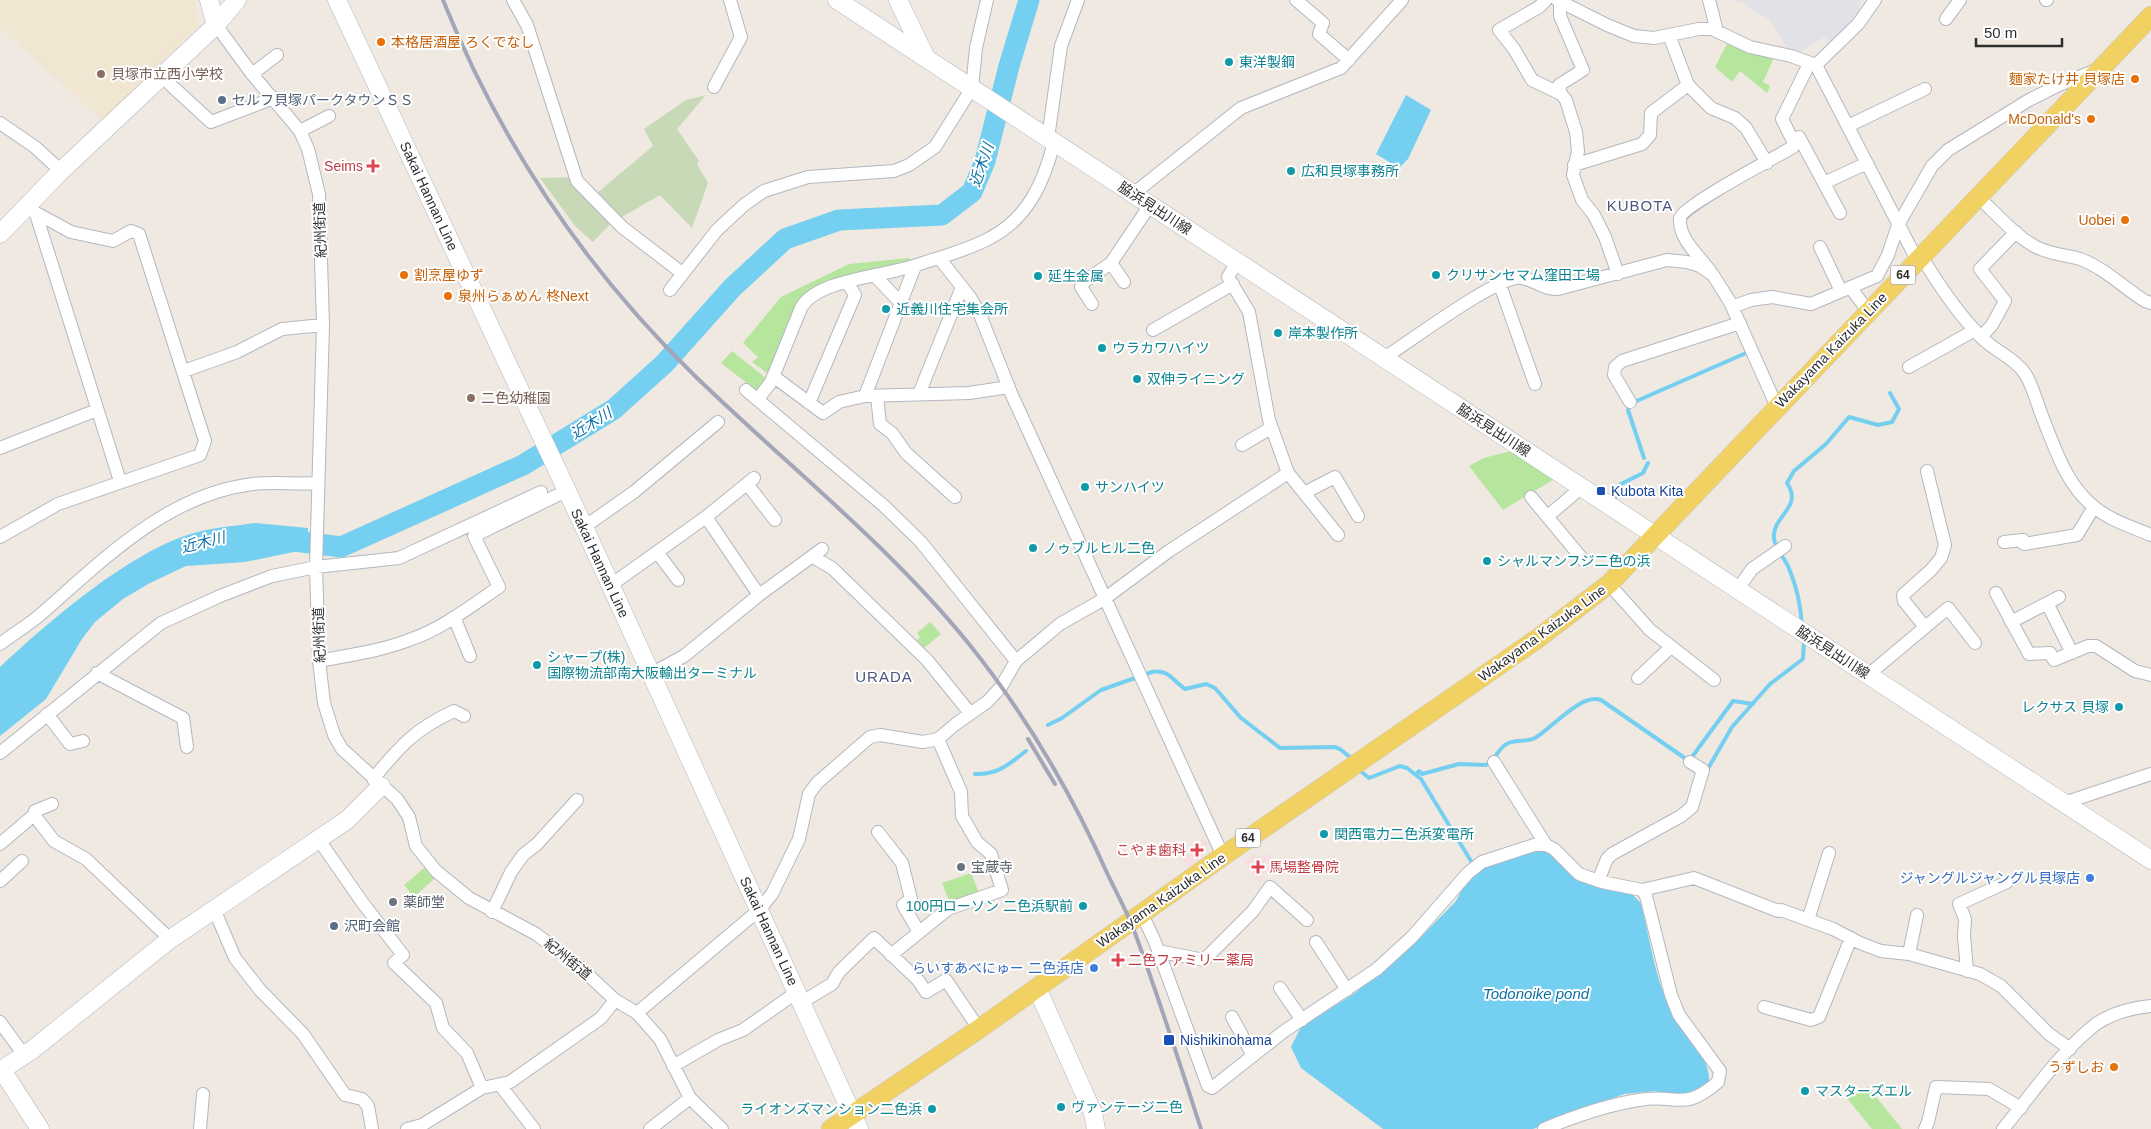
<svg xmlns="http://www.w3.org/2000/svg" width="2151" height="1129" font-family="Arial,'Noto Sans JP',sans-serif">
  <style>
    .industrial { fill: #e3e1e8 }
    .education { fill: #f0e6d1 }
    .medical { fill: #f5dfe0 }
    .green { fill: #b6e59e }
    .cemetery { fill: #c8d9b8 }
    .water { fill: #75cff0 }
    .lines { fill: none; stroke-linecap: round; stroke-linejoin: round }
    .stream { stroke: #75cff0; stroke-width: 4 }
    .river { stroke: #75cff0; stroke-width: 21 }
    .street-casing { stroke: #b4b7c1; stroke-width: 14 }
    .secondary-casing { stroke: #b4b7c1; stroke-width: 19 }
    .primary-casing { stroke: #c9c9c9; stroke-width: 20 }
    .street { stroke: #fff; stroke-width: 12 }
    .secondary { stroke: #fff; stroke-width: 18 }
    .primary { stroke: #f2d163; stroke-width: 19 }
    .rail { stroke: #a3a6b8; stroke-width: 4 }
    .food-dot { fill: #e8710a; stroke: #fff; stroke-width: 2 }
    .culture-dot { fill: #0f9aa8; stroke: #fff; stroke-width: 2 }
    .education-dot { fill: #8d6e63; stroke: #fff; stroke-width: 2 }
    .service-dot { fill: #5c6f8a; stroke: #fff; stroke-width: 2 }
    .health-dot { fill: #e0444e; stroke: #fff; stroke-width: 2 }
    .transit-dot { fill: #1a4fb4; stroke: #fff; stroke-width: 2 }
    .worship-dot { fill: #6b7280; stroke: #fff; stroke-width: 2 }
    .shop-dot { fill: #3f7fe0; stroke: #fff; stroke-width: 2 }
    .labels { text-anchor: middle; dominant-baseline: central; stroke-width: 4; stroke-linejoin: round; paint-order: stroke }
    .shield { fill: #fff; stroke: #6d6d6d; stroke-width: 1 }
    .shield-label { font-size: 12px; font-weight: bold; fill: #2e2e2e }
    .food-label { font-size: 14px; fill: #c56008; stroke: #fff; text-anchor: end }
    .culture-label { font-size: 14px; fill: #0d838f; stroke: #fff; text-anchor: start }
    .education-label { font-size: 14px; fill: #785e54; stroke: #fff; text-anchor: start }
    .service-label { font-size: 14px; fill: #4e5e75; stroke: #fff; text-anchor: start }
    .health-label { font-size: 14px; fill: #be3a42; stroke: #fff; text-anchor: end }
    .street-label { font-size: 14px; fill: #2e2e2e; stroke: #fff }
    .transit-label { font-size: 14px; fill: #164399; stroke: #fff; text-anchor: start }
    .worship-label { font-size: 14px; fill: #5b616d; stroke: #fff; text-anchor: start }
    .shop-label { font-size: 14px; fill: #366cbe; stroke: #fff; text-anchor: end }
    .water-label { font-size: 15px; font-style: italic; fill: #0d6fa3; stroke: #fff }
    .neighbourhood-label { font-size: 15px; letter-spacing: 1px; fill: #4d5680; stroke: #fff }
  </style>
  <rect width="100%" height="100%" fill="#efe9e1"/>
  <path class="industrial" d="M 1735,0 L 1861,0 L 1857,18 L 1832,44 L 1824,37 L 1800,52 L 1789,51 L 1769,19 L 1756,13 L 1742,1 L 1737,4 Z"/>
  <path class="education" d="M 0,0 L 195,0 L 199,25 L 103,120 L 0,28 Z"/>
  <path class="medical" d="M 1204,838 L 1208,844 L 1205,855 L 1189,867 L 1181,855 Z
    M 1267,852 L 1272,859 L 1266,865 L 1270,870 L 1261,875 L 1264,879 L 1259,883 L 1244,862 L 1256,854 L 1260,857 Z"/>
  <path class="green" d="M 1728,42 L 1774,57 L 1763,82 L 1770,86 L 1767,93 L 1740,71 L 1732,82 L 1715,67 Z
    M 909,258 L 914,264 L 810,294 L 771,376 L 752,362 L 758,357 L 743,343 L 781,297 L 849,264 Z
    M 732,351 L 766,378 L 757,391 L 721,363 Z
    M 1511,451 L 1556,478 L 1503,510 L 1469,466 L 1484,458 Z
    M 930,622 L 941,634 L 924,648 L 917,640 L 920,637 L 917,633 Z
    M 424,868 L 435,878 L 414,897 L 404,885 Z
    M 971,873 L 979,893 L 950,903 L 942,883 Z
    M 1868,1087 L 1902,1129 L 1872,1129 L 1847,1098 Z"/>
  <path class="cemetery" d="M 706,95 L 677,129 L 699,161 L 697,164 L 708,183 L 692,228 L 660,195 L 610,224 L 593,242 L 575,226 L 540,178 L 581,177 L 596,194 L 653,146 L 644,129 L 686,100 Z"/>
  <path class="water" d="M 1406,95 L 1431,110 L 1408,159 L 1399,168 L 1376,154 Z
    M 255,523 L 308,528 L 308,549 L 245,562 L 186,566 L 150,583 L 123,599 L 95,622 L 82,639 L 46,699 L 0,736 L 0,667 C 48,622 135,547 198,532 C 216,527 236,526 255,523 Z
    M 1536,850 L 1549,850 L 1566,869 L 1631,893 L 1641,903 C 1650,939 1655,981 1673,1014 C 1685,1036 1715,1060 1708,1088 L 1673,1096 L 1654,1091 L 1624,1094 L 1533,1129 L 1383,1129 L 1301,1068 L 1291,1047 L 1301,1027 L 1355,993 L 1421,937 L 1456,901 L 1467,880 L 1476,870 Z"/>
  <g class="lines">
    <path class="stream" d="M 1632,403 L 1746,353
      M 1628,410 L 1644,458
      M 1614,500 L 1621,484 L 1643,473 L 1648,463
      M 1802,625 C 1800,602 1797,588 1788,566 C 1784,558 1775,547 1774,539 C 1771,516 1804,508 1787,483 L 1794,471 L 1826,444 L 1849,417 L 1878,425 L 1892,422 L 1899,409 L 1890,393
      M 1048,725 L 1062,718 L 1101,690 L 1152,672 C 1169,669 1173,681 1185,689 L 1206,684 L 1215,688 L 1241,718 L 1280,748 L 1334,747 L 1340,749 L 1352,759
      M 1359,770 L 1369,778 L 1400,766 L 1407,768 L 1421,779 L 1474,866
      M 1706,772 L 1732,727 L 1770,684 L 1803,659 L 1804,640
      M 975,774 C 998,775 1009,764 1026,751
      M 1416,775 L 1419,771 L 1422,774 L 1459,764 L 1486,765 C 1495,760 1497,751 1505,745 C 1513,738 1526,743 1535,738 C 1552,728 1581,693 1601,700 L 1689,761 L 1733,701 L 1753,704"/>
    <path class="river" d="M 279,539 L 341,547 L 523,465 L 614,409 L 664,364 L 732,288 L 785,239 L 839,220 L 942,215 L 972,192 L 985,161 L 1009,66 L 1029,0"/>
    <g class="street-casing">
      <path id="street" d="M 513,0 L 527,25 L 577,181 L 622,227 L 682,273
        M 1296,0 L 1323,23 L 1319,34 L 1349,60
        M 1546,0 L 1539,7 L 1499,30 L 1514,49 L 1532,80 L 1561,94 L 1566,100 L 1576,132 L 1578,151 L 1573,175 L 1582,200 L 1594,215 L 1605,237 L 1618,274
        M 1557,0 L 1607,25 L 1634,36 L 1654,38 L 1699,29 L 1712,29 L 1750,47 L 1791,56 L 1816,65 L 1858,24 L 1875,0
        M 1709,0 L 1717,31
        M 2046,0 L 2047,0
        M 1560,2 L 1560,16 L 1583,70 L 1559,85 L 1561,94
        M 1946,19 L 1960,0
        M 216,25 L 252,74 L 300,131 L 308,149 L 319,194 L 323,325 L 316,567 L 319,661 L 324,703 L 334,735 L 342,749 L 397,799 L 409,817 L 416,846 L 436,871 L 469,898 L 536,934 L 581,968 L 615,1000 L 637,1013 L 660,1039 L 690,1098 L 722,1129
        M 1669,35 L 1688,85 L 1711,108 L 1735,118 L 1746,128 L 1767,163
        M 1816,65 L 1917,260
        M 252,74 L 277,55
        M 161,76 L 211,122 L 274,98
        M 714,87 L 741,37 L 730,0
        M 0,123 L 35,147 L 61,171
        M 1848,126 L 1925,89
        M 300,131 L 329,116
        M 1048,138 L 1061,46 L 1078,0
        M 1793,141 L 1799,137 L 1840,213
        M 1574,165 L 1642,144 L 1650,135 L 1651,113 L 1688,85
        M 1824,183 L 1867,163
        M 1133,194 L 1241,108 L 1341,68 L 1402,0
        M 1978,197 C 1996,213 2014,235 2036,247 C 2050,254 2065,255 2080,259 C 2103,267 2124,288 2145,301 L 2151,303
        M 36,214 L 120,481
        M 1820,247 L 1841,291
        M 1921,256 C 1939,285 1958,314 1982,338 C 1996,352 2015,358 2026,375 C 2034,389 2038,407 2044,421 C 2056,451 2067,485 2093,506 C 2109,520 2132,527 2151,535
        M 939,258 C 956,252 974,247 990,238 C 1028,218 1044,182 1054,142
        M 1237,262 L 1228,277 L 1249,312 L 1269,420 L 1288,473 L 1338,535
        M 1111,263 L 1124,282
        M 1710,271 C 1699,255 1679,240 1680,219 C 1680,207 1778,156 1793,147 L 1793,141 L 1782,119 L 1809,64
        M 874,275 L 901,303
        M 1500,285 L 1535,384
        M 1850,287 L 1868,311
        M 670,290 L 717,230 L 744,205 L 764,191 L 808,177 L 894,171 L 909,165 L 935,147 L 972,88 L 976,48 L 987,0
        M 1092,304 L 1081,287 L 1085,281 L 1111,263 L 1150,205
        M 1732,307 L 1751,300 L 1772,297 L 1811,304 L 1877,276 L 1888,255 L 1898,225 L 1932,166 L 1948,150 L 2029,100 L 2059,85 L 2096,70
        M 1153,330 L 1233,284
        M 1981,337 L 1992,325 L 2005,301 L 1980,269 L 2016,232
        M 1384,358 C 1408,343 1499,274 1522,278 C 1535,280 1544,290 1558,289 L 1667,260 L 1687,262 L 1700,266 L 1713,275 L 1730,302 L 1777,407
        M 1909,367 L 1975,330
        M 184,371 L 237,352 L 282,329 L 323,325
        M 773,376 L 823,413 L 839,402 L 865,396 L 969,393 L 1009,387
        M 746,390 L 883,505 L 921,542 L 1016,661
        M 919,394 L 962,287
        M 865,396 L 915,266
        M 877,396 L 880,424 L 892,433 L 906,453 L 955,497
        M 758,399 L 771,382 L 801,308 C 815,282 872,277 898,270 C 912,267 925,262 939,258 L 970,297 L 979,312 L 1011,393 L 1223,856
        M 1630,402 L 1614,375 L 1615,367 L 1622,361 L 1740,323
        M 809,403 L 855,295 L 847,282
        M 1242,445 L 1271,428
        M 0,448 L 97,410
        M 748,485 L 775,520
        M 1304,493 L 1335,477 L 1358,516
        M 1531,497 L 1584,561
        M 1548,516 L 1582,487
        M 706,517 L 759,595
        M 584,527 L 634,492 L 718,422
        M 0,537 L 58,504 L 200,455 L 205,441 L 139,234 L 131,231 L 113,241 L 71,232 L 25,207
        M 2004,542 L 2023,540 L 2024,544 L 2077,535 L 2094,507
        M 657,552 L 678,580
        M 813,557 L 832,568 L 927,660 L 970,713
        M 1609,584 L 1650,630 L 1714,680
        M 611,585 L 706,517 L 754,478
        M 1738,589 L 1752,569 L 1785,546
        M 1996,593 L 2029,654 L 2050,653 L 2054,660 L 2088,646 L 2096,646 L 2135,671 L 2151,675
        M 2047,603 L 2072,653
        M 454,617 L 470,656
        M 2011,622 L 2059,597
        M 1925,627 L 1904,601 L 1903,595 L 1931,570 L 1941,558 L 1945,545 L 1927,471
        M 0,644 C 13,634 27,626 40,615 C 102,561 167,494 253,484 C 274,481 297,485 318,483
        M 319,661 C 349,655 381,651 409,640 C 442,629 471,606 499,587 L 474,536 L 566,491
        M 97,673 L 183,718 L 187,747
        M 651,674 L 684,656 L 759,595 L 822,549
        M 1868,675 L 1948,608 L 1975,643
        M 1638,678 L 1671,647
        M 47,714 L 70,744 L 83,741
        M 0,753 L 161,623 L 220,596 L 272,576 L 316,567 L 399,558 L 541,492
        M 1494,762 L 1546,845
        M 373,779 C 400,746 415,729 454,711 L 464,716
        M 2064,803 L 2151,774
        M 52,804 L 35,811 L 34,815 L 54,841 L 86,859 L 170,939
        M 878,832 L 902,863 L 911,899 L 903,905 L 919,932
        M 319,840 L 362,902 L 403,955 L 394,963 L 436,1003 L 443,1028 L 467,1053 L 482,1088
        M 0,844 L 34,815
        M 0,881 L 22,861
        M 1598,881 L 1607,859 L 1612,854 L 1681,816 L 1692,807 L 1703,770 L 1690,762
        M 1642,890 L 1694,878 L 1778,911 L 1781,910 L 1833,929 L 1860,943 L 1881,951 L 1909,954 L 1980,974 L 2001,986 L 2049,1034 L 2070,1049
        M 214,909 L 235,958 L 260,990 L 303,1034 L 345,1095 L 362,1099 L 368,1106 L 372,1129
        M 492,912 L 511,872 L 523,855 L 537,844 L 577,800
        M 1142,914 L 1155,942 L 1208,1086 L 1212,1088 L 1283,1032 L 1377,969 L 1412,937 L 1468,873 L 1482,862 L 1534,845 L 1546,845 L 1554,849 L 1579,874 L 1602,882 L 1642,890 L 1646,896 L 1671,995 L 1679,1015 L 1720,1071 L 1718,1082 C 1682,1113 1677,1093 1639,1100 C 1606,1105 1575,1116 1544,1129
        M 1808,920 L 1829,853
        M 1316,942 L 1347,990
        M 1158,951 L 1204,960 L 1253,911 L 1270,887 L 1307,920
        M 1909,954 L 1917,915
        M 891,955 L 948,909 L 1002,890 L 991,854 L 977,842 L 962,816 L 961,792 L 938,739
        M 1967,971 L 1964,936 L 1965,919 L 1959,904 L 2007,882
        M 1280,988 L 1302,1020
        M 802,1002 L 832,984 L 839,972 L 874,938 L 918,980 L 926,992 L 946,980 L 979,1029
        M 1764,1007 L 1811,1020 L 1819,1017 L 1851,938
        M 637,1013 L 759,910 L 772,894 L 799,839 L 809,794 L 817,783 L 870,737 L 880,735 L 923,742 L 938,739 L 957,723 L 987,702 L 1001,687 L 1016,661 L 1060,624 L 1104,599 L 1169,551 L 1288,473
        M 1232,1017 L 1253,1056
        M 0,1022 L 24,1055
        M 673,1066 L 718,1040 L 743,1030 L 797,992
        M 500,1085 L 534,1129
        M 200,1129 L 203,1094
        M 407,1129 L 422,1125 L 482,1088 L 510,1082 L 601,1018 L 615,1000
        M 650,1129 L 690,1098
        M 1925,1129 L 1928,1122 L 1936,1087 L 1989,1089 L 2021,1108
        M 2003,1129 C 2032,1094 2060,1052 2096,1024 C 2112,1013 2132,1008 2151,1006"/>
    </g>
    <g class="secondary-casing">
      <path id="secondary" d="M 209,0 L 216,25
        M 337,0 L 584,527 L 859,1129
        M 837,0 L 2151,860
        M 898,0 L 926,58
        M 0,234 L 59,173 L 216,25 L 237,0
        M 1037,988 L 1093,1113 L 1096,1129
        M 2,1070 L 40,1129
        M 0,1071 L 32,1050 L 169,940 L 347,820 L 381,786"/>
    </g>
    <g class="primary-casing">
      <path id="primary" d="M 831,1129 L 979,1029 L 1223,856 L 1537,639 L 1609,584 L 2151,16"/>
    </g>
    <use href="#street" class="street"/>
    <use href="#secondary" class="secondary"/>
    <use href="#primary" class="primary"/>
    <path class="rail" d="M 443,0 C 500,142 586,270 696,377 C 788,466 888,544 969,644 C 1026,715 1071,792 1108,875 C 1116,892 1125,908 1132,925 C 1157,992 1179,1061 1201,1129
      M 1028,739 L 1055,784"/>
  </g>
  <g class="food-dot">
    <circle cx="381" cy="42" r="5"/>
    <circle cx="2135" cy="79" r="5"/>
    <circle cx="2091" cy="119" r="5"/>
    <circle cx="2125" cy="220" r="5"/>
    <circle cx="404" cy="275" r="5"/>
    <circle cx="448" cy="296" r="5"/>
    <circle cx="2114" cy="1067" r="5"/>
  </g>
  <g class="culture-dot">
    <circle cx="1229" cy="62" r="5"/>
    <circle cx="1291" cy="171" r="5"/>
    <circle cx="1436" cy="275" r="5"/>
    <circle cx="1038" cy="276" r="5"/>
    <circle cx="886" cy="309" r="5"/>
    <circle cx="1278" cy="333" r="5"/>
    <circle cx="1102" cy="348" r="5"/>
    <circle cx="1137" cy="379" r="5"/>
    <circle cx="1085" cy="487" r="5"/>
    <circle cx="1033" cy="548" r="5"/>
    <circle cx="1487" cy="561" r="5"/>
    <circle cx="537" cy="665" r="5"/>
    <circle cx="2119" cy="707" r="5"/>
    <circle cx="1324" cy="834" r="5"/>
    <circle cx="1083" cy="906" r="5"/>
    <circle cx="1805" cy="1091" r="5"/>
    <circle cx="1061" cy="1107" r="5"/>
    <circle cx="932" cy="1109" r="5"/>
  </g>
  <g class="education-dot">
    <circle cx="101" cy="74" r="5"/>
    <circle cx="471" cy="398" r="5"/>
  </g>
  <g class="service-dot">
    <circle cx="222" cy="100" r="5"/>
    <circle cx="334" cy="926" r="5"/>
  </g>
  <g class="health-dot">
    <path d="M370.5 158.5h5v5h5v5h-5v5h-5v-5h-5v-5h5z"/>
    <path d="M1194.5 842.5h5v5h5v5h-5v5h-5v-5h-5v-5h5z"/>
    <path d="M1255.5 859.5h5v5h5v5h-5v5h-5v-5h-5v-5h5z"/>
    <path d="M1115.5 952.5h5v5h5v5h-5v5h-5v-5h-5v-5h5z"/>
  </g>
  <g class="transit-dot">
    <rect x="1596" y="486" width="10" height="10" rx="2.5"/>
    <rect x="1163" y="1034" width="12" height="12" rx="2.5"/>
  </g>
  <g class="worship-dot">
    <circle cx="961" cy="867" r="5"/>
    <circle cx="393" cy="902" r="5"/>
  </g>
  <g class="shop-dot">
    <circle cx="2090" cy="878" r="5"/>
    <circle cx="1094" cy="968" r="5"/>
  </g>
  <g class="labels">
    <g class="shield">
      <rect x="1890.5" y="265.5" width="25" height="19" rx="4"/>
      <rect x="1235.5" y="828.5" width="25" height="19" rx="4"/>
    </g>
    <g class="shield-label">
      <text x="1903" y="275">64</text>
      <text x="1248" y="838">64</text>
    </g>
    <g class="food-label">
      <text x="391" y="42" text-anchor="start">本格居酒屋 ろくでなし</text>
      <text x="2125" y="79">麵家たけ井 貝塚店</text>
      <text x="2081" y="119">McDonald's</text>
      <text x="2115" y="220">Uobei</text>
      <text x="414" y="275" text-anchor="start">割烹屋ゆず</text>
      <text x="458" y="296" text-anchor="start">泉州らぁめん 柊Next</text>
      <text x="2104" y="1067">うずしお</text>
    </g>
    <g class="culture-label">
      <text x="1239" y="62">東洋製鋼</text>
      <text x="1301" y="171">広和貝塚事務所</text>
      <text x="1446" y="275">クリサンセマム窪田工場</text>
      <text x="1048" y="276">延生金属</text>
      <text x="896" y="309">近義川住宅集会所</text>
      <text x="1288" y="333">岸本製作所</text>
      <text x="1112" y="348">ウラカワハイツ</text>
      <text x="1147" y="379">双伸ライニング</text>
      <text x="1095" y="487">サンハイツ</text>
      <text x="1043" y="548">ノゥブルヒル二色</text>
      <text x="1497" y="561">シャルマンフジ二色の浜</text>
      <text x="547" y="657">シャープ(株)<tspan x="547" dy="16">国際物流部南大阪輸出ターミナル</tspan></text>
      <text x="2109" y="707" text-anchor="end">レクサス 貝塚</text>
      <text x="1334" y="834">関西電力二色浜変電所</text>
      <text x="1073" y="906" text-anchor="end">100円ローソン 二色浜駅前</text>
      <text x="1815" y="1091">マスターズエル</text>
      <text x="1071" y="1107">ヴァンテージ二色</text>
      <text x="922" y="1109" text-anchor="end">ライオンズマンション二色浜</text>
    </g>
    <g class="education-label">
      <text x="111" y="74">貝塚市立西小学校</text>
      <text x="481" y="398">二色幼稚園</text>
    </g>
    <g class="service-label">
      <text x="232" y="100">セルフ貝塚パークタウンＳＳ</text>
      <text x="344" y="926">沢町会館</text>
    </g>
    <g class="health-label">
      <text x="363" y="166">Seims</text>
      <text x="1186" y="850">こやま歯科</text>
      <text x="1269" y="867" text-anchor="start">馬場整骨院</text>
      <text x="1128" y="960" text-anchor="start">二色ファミリー薬局</text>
    </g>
    <g class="street-label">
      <text transform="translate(429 196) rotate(65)">Sakai Hannan Line</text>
      <text transform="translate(1155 208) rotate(33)">脇浜見出川線</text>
      <text transform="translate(320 230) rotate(-92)">紀州街道</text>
      <text transform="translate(1831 350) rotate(-46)">Wakayama Kaizuka Line</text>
      <text transform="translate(1494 430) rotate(33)">脇浜見出川線</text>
      <text transform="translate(600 563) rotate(65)">Sakai Hannan Line</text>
      <text transform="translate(1542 633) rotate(-36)">Wakayama Kaizuka Line</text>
      <text transform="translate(319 635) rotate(-92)">紀州街道</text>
      <text transform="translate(1833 652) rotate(33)">脇浜見出川線</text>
      <text transform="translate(1161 900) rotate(-35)">Wakayama Kaizuka Line</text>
      <text transform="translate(769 931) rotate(65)">Sakai Hannan Line</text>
      <text transform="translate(568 959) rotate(39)">紀州街道</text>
    </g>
    <g class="transit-label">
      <text x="1611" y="491">Kubota Kita</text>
      <text x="1180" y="1040">Nishikinohama</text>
    </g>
    <g class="worship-label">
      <text x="971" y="867">宝蔵寺</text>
      <text x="403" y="902">薬師堂</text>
    </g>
    <g class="shop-label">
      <text x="2080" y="878">ジャングルジャングル貝塚店</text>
      <text x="1084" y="968">らいすあべにゅー 二色浜店</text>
    </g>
    <g class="water-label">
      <text transform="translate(981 165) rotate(-71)">近木川</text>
      <text transform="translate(591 423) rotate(-32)">近木川</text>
      <text transform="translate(203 542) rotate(-14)">近木川</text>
      <text x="1536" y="993">Todonoike pond</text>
    </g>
    <g class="neighbourhood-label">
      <text x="1640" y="205">KUBOTA</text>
      <text x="884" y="676">URADA</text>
    </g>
  </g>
  <path d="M1976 38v8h86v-8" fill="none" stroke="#2e2e2e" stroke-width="2.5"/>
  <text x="1984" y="38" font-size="15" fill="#2e2e2e" stroke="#ffffff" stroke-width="4" paint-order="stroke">50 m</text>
</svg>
